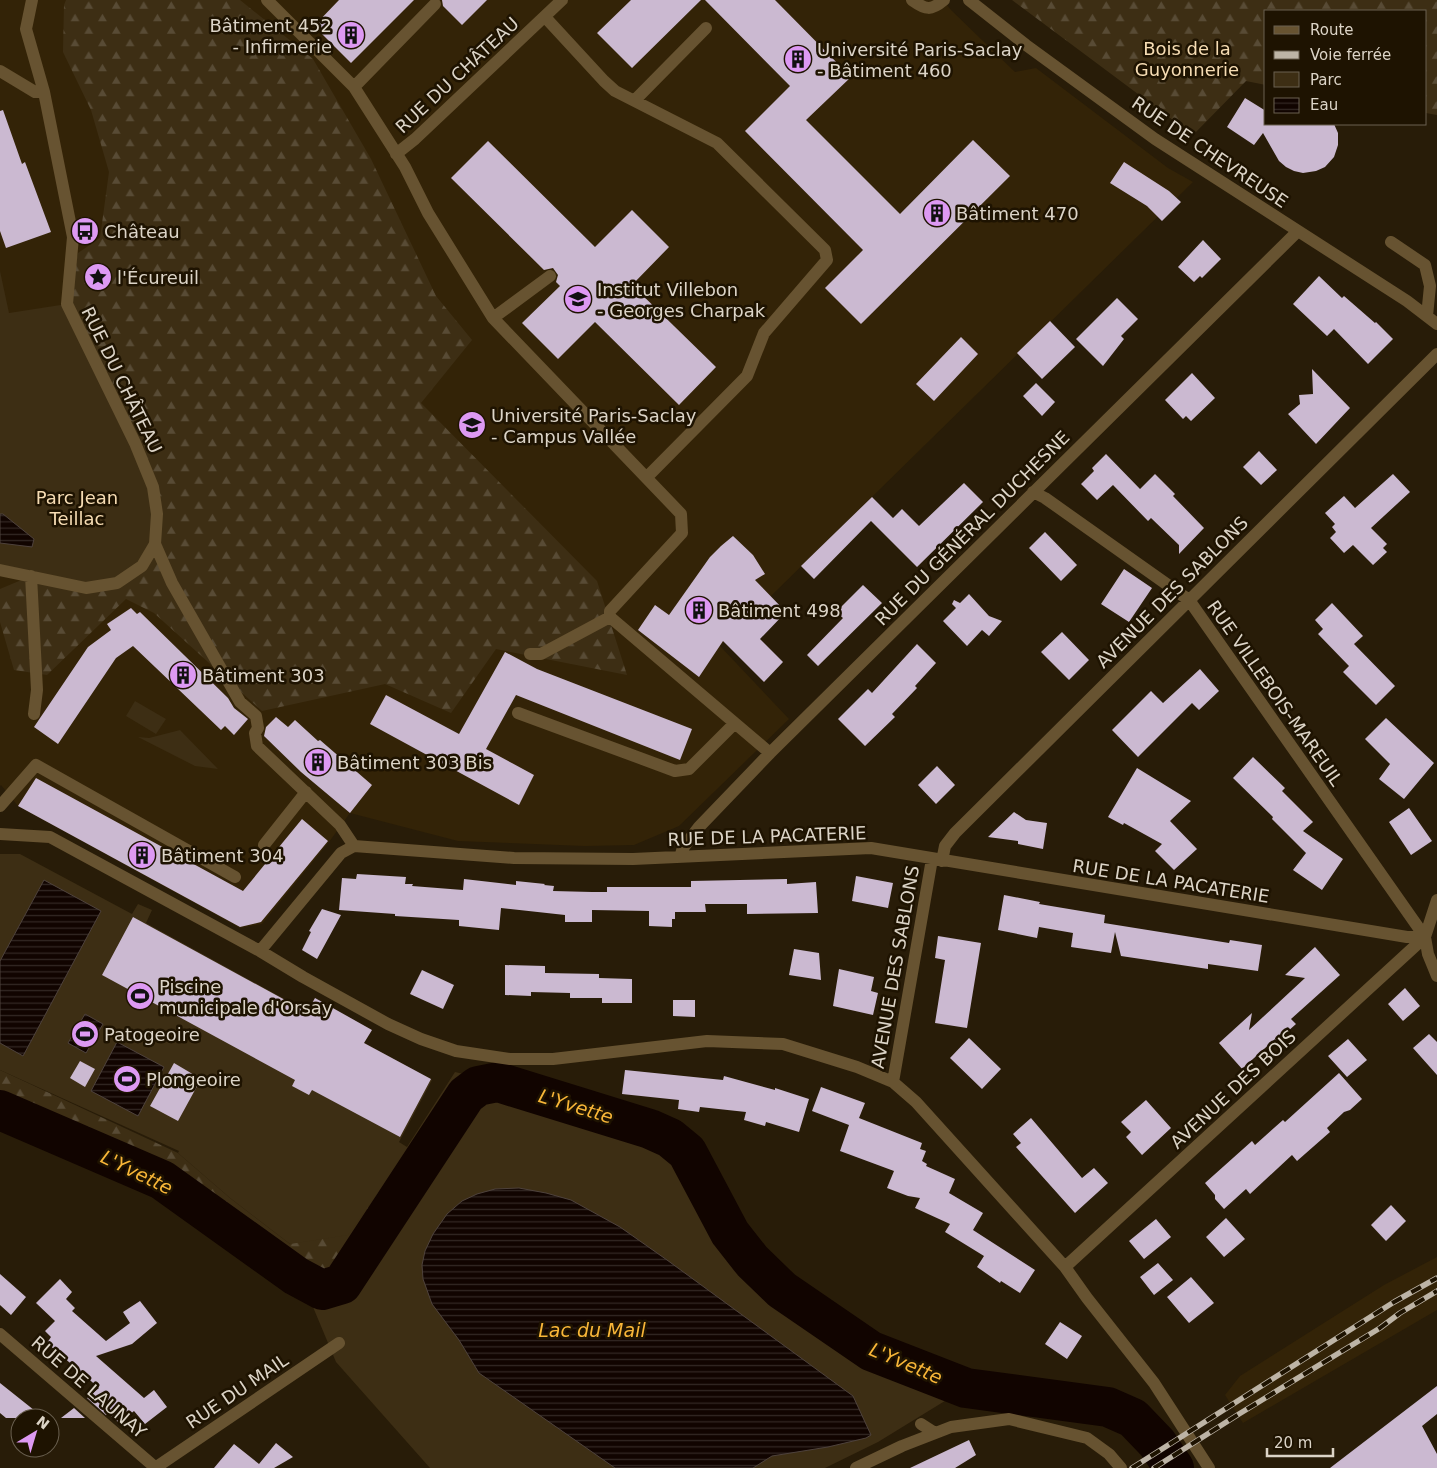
<svg xmlns="http://www.w3.org/2000/svg" width="1437" height="1468" font-family="'DejaVu Sans',sans-serif">
  <style>
    .built { fill: #332307 }
    .forest { fill: url(#forest-firs) }
    .park { fill: #3d2e14 }
    .water { fill: url(#water-rules); stroke: #4e423c }
    .pier { fill: #281c08 }
    .lines { fill: none; stroke-linecap: round; stroke-linejoin: round }
    .river { stroke: #110400; stroke-width: 40 }
    .building { fill: #cbb9d1 }
    .minor { stroke: #675331; stroke-width: 12 }
    .rail-casing { stroke: #bdb4a6; stroke-width: 5.5 }
    .rail { stroke: #1e1301; stroke-width: 4; stroke-dasharray: 11; stroke-linecap: butt }
    .labels { text-anchor: middle; dominant-baseline: central; stroke-width: 5; stroke-linejoin: round; paint-order: stroke }
    .poi-label { font-size: 18px; fill: #dcd4c7; stroke: #1e1301; text-anchor: start }
    .park-label { font-size: 18px; fill: #f6dcb3; stroke: #1e1301 }
    .street-label { font-size: 18px; fill: #dcd4c7; stroke: #1e1301 }
    .water-label { font-size: 19px; font-style: italic; fill: #f8b638; stroke: #1e1301 }
  </style>
  <defs>
    <pattern id="forest-firs" width="22" height="20" patternUnits="userSpaceOnUse" patternTransform="scale(1.25)"><rect width="22" height="20" fill="#3d2e14"/><path d="M5 1l3.5 6h-7zM16 11l3.5 6h-7z" fill="#584b35"/></pattern>
    <pattern id="water-rules" width="6" height="5" patternUnits="userSpaceOnUse" patternTransform="scale(1.25)"><rect width="6" height="5" fill="#110400"/><path d="M0 2.5h6" fill="none" stroke="#332824"/></pattern>
  </defs>
  <rect width="100%" height="100%" fill="#281c08"/>
  <path class="built" d="M 0,0 L 943,0 L 951,10 L 1015,72 L 1036,68 L 1168,168 L 1193,182 L 720,646 L 789,719 L 679,826 L 634,845 L 585,846 L 458,841 L 350,813 L 329,842 L 262,924 L 240,928 L 18,806 L 1,785 L 0,786 Z
    M 1437,1257 L 1437,1310 L 1243,1423 L 1225,1395 L 1240,1376 L 1384,1285 Z"/>
  <path class="forest" d="M 66,0 L 240,0 L 313,59 L 371,159 L 436,296 L 472,340 L 421,403 L 597,581 L 627,675 L 496,649 L 451,713 L 385,684 L 262,711 L 154,613 L 126,599 L 47,675 L 14,670 L 0,622 L 0,589 L 31,576 L 67,304 L 78,253 L 100,238 L 109,172 L 91,110 L 63,52 L 64,5 Z
    M 1012,0 L 1437,0 L 1437,115 L 1426,113 L 1426,11 L 1266,11 L 1266,85 L 1246,81 L 1193,135 Z
    M 0,1070 L 178,1153 L 230,1198 L 290,1244 L 386,1181 L 313,1307 L 266,1260 L 160,1189 L 42,1140 L 0,1117 Z"/>
  <path class="park" d="M 0,271 L 9,313 L 67,304 L 153,487 L 155,544 L 117,583 L 86,588 L 0,572 Z
    M 135,701 L 166,719 L 156,734 L 126,716 Z
    M 180,730 L 218,769 L 195,766 L 138,737 L 149,738 Z
    M 0,854 L 20,854 L 132,914 L 138,904 L 152,910 L 146,923 L 432,1080 L 399,1142 L 407,1147 L 455,1072 L 498,1082 L 670,1138 L 703,1179 L 730,1233 L 782,1290 L 871,1351 L 966,1388 L 878,1442 L 825,1468 L 430,1468 L 336,1362 L 313,1307 L 347,1244 L 381,1189 L 348,1235 L 290,1244 L 230,1198 L 178,1153 L 179,1151 L 0,1070 Z"/>
  <path class="water" d="M 0,514 L 3,514 L 34,539 L 32,547 L 0,543 Z
    M 44,880 L 101,911 L 23,1056 L 0,1043 L 0,961 Z
    M 85,1014 L 103,1024 L 86,1053 L 68,1043 Z
    M 117,1042 L 164,1067 L 138,1116 L 91,1091 Z
    M 519,1188 L 546,1193 L 571,1200 L 620,1227 L 667,1260 L 853,1396 L 871,1435 L 866,1438 L 828,1447 L 772,1456 L 753,1468 L 615,1468 L 479,1373 L 459,1340 L 432,1304 L 423,1279 L 422,1265 L 425,1251 L 433,1234 L 447,1214 L 462,1201 L 477,1194 L 495,1189 Z
    M 1040,1389 C 1074,1391 1112,1390 1142,1407 C 1158,1417 1176,1451 1187,1468 L 1151,1468 L 1137,1446 L 1118,1427 L 1092,1413 L 1041,1410 Z"/>
  <path class="pier" d="M 1167,1432 L 1185,1460 L 1174,1468 L 1148,1468 L 1138,1451 Z"/>
  <g class="lines">
    <path class="river" d="M 0,1110 L 162,1180 L 296,1276 L 322,1290 L 342,1284 L 466,1095 L 478,1086 L 498,1082 L 650,1129 L 670,1138 L 687,1152 L 730,1233 L 752,1261 L 782,1290 L 871,1351 L 966,1388 L 1108,1407 L 1133,1418 L 1157,1443 L 1174,1468"/>
  </g>
  <path class="building" d="M 339,0 L 414,0 L 351,63 L 314,26 Z
    M 442,0 L 487,0 L 462,25 L 443,6 Z
    M 631,0 L 701,0 L 632,68 L 597,33 Z
    M 705,0 L 775,0 L 851,77 L 806,120 L 900,214 L 973,140 L 1010,176 L 861,324 L 825,288 L 863,250 L 745,131 L 790,86 Z
    M 1245,98 L 1266,111 L 1266,124 L 1334,124 L 1338,133 L 1338,145 L 1334,157 L 1325,167 L 1316,171 L 1303,173 L 1294,171 L 1286,167 L 1279,161 L 1263,133 L 1254,145 L 1227,127 Z
    M 3,110 L 22,164 L 25,162 L 51,232 L 6,248 L 0,231 L 0,111 Z
    M 488,141 L 595,247 L 632,210 L 669,247 L 632,285 L 716,367 L 679,405 L 595,322 L 558,359 L 522,323 L 560,286 L 556,282 L 558,275 L 553,268 L 544,270 L 451,178 Z
    M 1124,162 L 1169,191 L 1181,202 L 1162,221 L 1147,206 L 1110,183 Z
    M 1203,240 L 1221,259 L 1202,278 L 1200,276 L 1194,282 L 1178,267 Z
    M 1319,276 L 1342,298 L 1344,296 L 1375,323 L 1376,322 L 1393,339 L 1368,364 L 1334,329 L 1327,336 L 1293,304 Z
    M 1117,298 L 1138,319 L 1121,336 L 1124,339 L 1103,366 L 1076,339 Z
    M 1050,321 L 1075,347 L 1042,379 L 1017,353 Z
    M 961,337 L 978,354 L 934,401 L 916,384 Z
    M 1312,369 L 1350,408 L 1316,444 L 1288,414 L 1300,404 L 1299,395 L 1313,394 Z
    M 1192,373 L 1215,398 L 1191,421 L 1186,416 L 1183,419 L 1165,400 Z
    M 1036,383 L 1055,402 L 1042,416 L 1023,396 Z
    M 1259,451 L 1277,470 L 1261,485 L 1243,467 Z
    M 1106,454 L 1140,489 L 1155,474 L 1175,494 L 1173,496 L 1204,528 L 1179,554 L 1179,545 L 1151,518 L 1148,521 L 1113,485 L 1097,500 L 1081,484 L 1094,471 L 1092,468 Z
    M 1393,474 L 1410,492 L 1371,528 L 1387,544 L 1383,548 L 1387,552 L 1373,565 L 1353,545 L 1344,553 L 1330,538 L 1336,532 L 1332,527 L 1335,524 L 1325,513 L 1344,496 L 1355,508 Z
    M 964,483 L 983,502 L 917,567 L 871,521 L 814,579 L 801,566 L 872,497 L 893,518 L 902,509 L 919,526 Z
    M 1045,532 L 1077,565 L 1061,581 L 1029,548 Z
    M 733,536 L 753,555 L 765,574 L 755,580 L 786,612 L 760,639 L 783,662 L 764,682 L 723,641 L 699,677 L 638,630 L 655,605 L 669,615 L 710,557 L 721,546 Z
    M 1124,569 L 1152,588 L 1129,622 L 1101,604 Z
    M 863,585 L 882,603 L 818,666 L 807,655 L 843,618 L 836,612 Z
    M 969,594 L 989,616 L 1002,621 L 989,636 L 982,630 L 967,646 L 943,621 L 956,608 L 952,604 L 954,600 L 960,603 Z
    M 1332,603 L 1363,636 L 1354,644 L 1395,686 L 1376,705 L 1343,672 L 1349,666 L 1318,634 L 1323,629 L 1315,620 Z
    M 131,608 L 137,614 L 140,612 L 228,698 L 234,708 L 248,719 L 234,735 L 225,726 L 221,730 L 133,646 L 116,658 L 58,744 L 34,727 L 88,647 L 111,630 L 107,624 Z
    M 1062,632 L 1089,660 L 1069,680 L 1041,652 Z
    M 917,644 L 936,663 L 915,686 L 917,688 L 892,714 L 895,717 L 865,746 L 838,719 L 868,689 L 872,693 Z
    M 505,652 L 537,669 L 692,729 L 680,760 L 516,695 L 486,749 L 534,775 L 519,805 L 370,724 L 386,695 L 459,734 Z
    M 1200,669 L 1219,691 L 1199,710 L 1192,703 L 1138,757 L 1112,730 L 1151,691 L 1163,703 Z
    M 276,717 L 288,727 L 295,720 L 318,741 L 320,740 L 372,785 L 350,813 L 301,772 L 264,736 L 266,727 Z
    M 1386,718 L 1434,763 L 1404,799 L 1379,779 L 1390,764 L 1365,739 Z
    M 1253,757 L 1285,788 L 1282,791 L 1313,822 L 1303,831 L 1343,859 L 1322,890 L 1293,870 L 1306,853 L 1272,819 L 1273,817 L 1233,778 Z
    M 937,766 L 955,785 L 936,804 L 918,785 Z
    M 1137,768 L 1191,801 L 1170,821 L 1197,849 L 1174,870 L 1155,851 L 1162,844 L 1124,823 L 1123,825 L 1108,817 Z
    M 36,778 L 243,891 L 302,819 L 328,841 L 261,922 L 240,927 L 18,806 Z
    M 1409,808 L 1432,841 L 1411,855 L 1389,822 Z
    M 1014,812 L 1026,820 L 1047,823 L 1043,849 L 1018,844 L 1018,841 L 988,837 Z
    M 357,874 L 406,877 L 405,884 L 413,884 L 412,886 L 463,890 L 464,879 L 516,885 L 516,881 L 545,884 L 544,885 L 554,886 L 553,891 L 592,892 L 607,892 L 607,887 L 691,887 L 691,881 L 787,879 L 787,884 L 816,882 L 818,913 L 747,914 L 747,904 L 705,904 L 706,912 L 675,912 L 675,919 L 672,919 L 672,927 L 649,926 L 649,911 L 592,910 L 592,922 L 565,922 L 565,915 L 501,908 L 499,930 L 459,926 L 459,920 L 395,916 L 395,914 L 339,910 L 342,878 L 356,879 Z
    M 856,876 L 893,883 L 888,908 L 852,901 Z
    M 1004,895 L 1040,902 L 1039,904 L 1105,915 L 1104,923 L 1229,943 L 1230,940 L 1262,945 L 1258,971 L 1208,964 L 1208,969 L 1121,956 L 1115,932 L 1111,953 L 1071,947 L 1073,933 L 1039,927 L 1037,938 L 998,930 Z
    M 322,909 L 341,915 L 317,959 L 302,950 L 311,932 L 309,931 Z
    M 133,917 L 307,1012 L 315,998 L 372,1030 L 364,1043 L 431,1079 L 400,1137 L 312,1090 L 309,1095 L 292,1086 L 295,1080 L 102,975 Z
    M 938,936 L 981,943 L 967,1028 L 935,1023 L 945,960 L 935,958 Z
    M 1315,947 L 1340,975 L 1291,1019 L 1296,1024 L 1277,1041 L 1275,1039 L 1243,1068 L 1243,1070 L 1219,1043 L 1252,1013 L 1249,1030 L 1305,978 L 1285,975 Z
    M 794,949 L 819,953 L 821,980 L 789,975 Z
    M 505,965 L 545,966 L 545,973 L 599,974 L 599,978 L 632,979 L 632,1003 L 602,1003 L 602,998 L 570,998 L 570,993 L 531,992 L 531,996 L 505,995 Z
    M 839,969 L 874,977 L 871,991 L 878,993 L 873,1015 L 833,1006 Z
    M 422,970 L 454,985 L 443,1009 L 410,994 Z
    M 1405,988 L 1420,1006 L 1403,1021 L 1388,1004 Z
    M 673,1000 L 695,1000 L 695,1017 L 673,1016 Z
    M 1429,1034 L 1437,1042 L 1437,1075 L 1413,1048 Z
    M 969,1038 L 1001,1069 L 982,1089 L 950,1058 Z
    M 1348,1039 L 1367,1060 L 1347,1077 L 1328,1056 Z
    M 80,1061 L 95,1069 L 85,1087 L 70,1078 Z
    M 174,1063 L 201,1079 L 178,1121 L 150,1106 Z
    M 625,1070 L 723,1080 L 724,1076 L 775,1090 L 775,1088 L 809,1099 L 799,1132 L 766,1122 L 765,1126 L 744,1120 L 746,1112 L 700,1107 L 699,1112 L 678,1109 L 679,1100 L 622,1094 Z
    M 1339,1073 L 1362,1099 L 1350,1110 L 1344,1112 L 1327,1128 L 1330,1132 L 1297,1161 L 1292,1155 L 1250,1194 L 1246,1189 L 1224,1209 L 1215,1199 L 1215,1195 L 1205,1183 L 1252,1141 L 1255,1145 L 1283,1120 L 1285,1122 Z
    M 821,1087 L 865,1103 L 859,1118 L 922,1143 L 920,1149 L 926,1151 L 922,1161 L 927,1164 L 926,1166 L 955,1179 L 949,1193 L 983,1213 L 973,1230 L 1035,1270 L 1020,1293 L 1001,1281 L 1000,1283 L 977,1267 L 984,1256 L 945,1232 L 950,1224 L 915,1208 L 920,1198 L 908,1196 L 887,1188 L 894,1171 L 840,1151 L 849,1125 L 812,1111 Z
    M 1146,1100 L 1171,1128 L 1142,1155 L 1126,1137 L 1131,1132 L 1121,1122 Z
    M 1031,1118 L 1082,1178 L 1094,1168 L 1108,1183 L 1075,1213 L 1016,1147 L 1021,1143 L 1013,1134 Z
    M 1391,1205 L 1406,1221 L 1386,1241 L 1371,1225 Z
    M 1226,1218 L 1245,1239 L 1224,1257 L 1206,1237 Z
    M 1156,1219 L 1171,1237 L 1144,1259 L 1129,1241 Z
    M 1158,1263 L 1173,1280 L 1154,1295 L 1140,1277 Z
    M 0,1274 L 26,1297 L 11,1315 L 0,1305 Z
    M 1191,1277 L 1214,1303 L 1189,1323 L 1167,1297 Z
    M 60,1279 L 72,1292 L 66,1299 L 75,1308 L 72,1311 L 106,1341 L 130,1323 L 123,1312 L 140,1301 L 157,1323 L 132,1344 L 96,1356 L 144,1398 L 154,1390 L 167,1407 L 145,1424 L 134,1411 L 119,1423 L 108,1413 L 106,1415 L 87,1398 L 99,1388 L 47,1343 L 51,1337 L 45,1331 L 55,1321 L 36,1303 Z
    M 1060,1322 L 1082,1336 L 1067,1359 L 1045,1344 Z
    M 0,1383 L 44,1418 L 6,1418 L 0,1413 Z
    M 1437,1386 L 1437,1414 L 1422,1426 L 1437,1454 L 1437,1468 L 1330,1468 Z
    M 74,1408 L 85,1418 L 61,1418 Z
    M 969,1440 L 976,1455 L 955,1468 L 910,1468 Z
    M 276,1443 L 293,1457 L 274,1468 L 214,1468 L 234,1444 L 259,1464 Z"/>
  <g class="lines">
    <path class="minor" d="M 267,0 L 354,87 L 405,167 L 428,213 L 493,318 L 681,514 L 682,533 L 610,611 L 610,617 L 770,753
      M 912,0 C 926,10 931,11 944,0
      M 969,0 L 1026,45 L 1155,139 L 1407,301 L 1437,324
      M 545,17 L 604,81 L 615,91 L 717,143 L 825,250 L 827,260 L 764,333 L 747,376 L 647,477
      M 0,71 L 35,92 L 44,92
      M 354,87 L 435,4
      M 635,100 L 706,28
      M 396,154 L 415,139 L 562,0
      M 1391,242 L 1425,265 L 1430,286 L 1427,316
      M 493,318 L 550,276
      M 1033,492 L 1045,498 L 1189,600 L 1425,937 L 1428,954 L 1437,976
      M 155,544 L 172,583 L 240,702 L 256,716 L 258,728 L 255,733 L 257,746 L 340,825 L 354,846
      M 0,570 L 86,588 L 117,583 L 142,566 L 155,544 L 157,514 L 153,487 L 135,443 L 67,304 L 73,237 L 44,92 L 26,29 L 32,0
      M 31,576 L 37,690 L 34,714
      M 530,654 L 541,654 L 610,617
      M 518,713 L 675,771 L 689,769 L 734,724
      M 0,806 L 36,765 L 235,877
      M 0,834 L 50,837 L 260,951 L 303,977 L 388,1024 L 421,1039 L 456,1051 L 510,1059 L 553,1059 L 707,1041 L 783,1044 L 857,1067 L 893,1082 L 916,1102 L 1065,1267 L 1087,1298 L 1154,1383 L 1209,1468
      M 264,845 L 306,792
      M 680,857 L 683,848 L 699,827 L 770,753 L 1298,231
      M 942,861 L 945,846 L 955,833 L 1437,354
      M 260,951 L 341,853 L 354,846 L 514,858 L 633,859 L 871,848 L 1407,937 L 1425,937
      M 893,1082 L 932,859
      M 1065,1267 L 1425,937 L 1437,900
      M 0,1334 L 156,1468
      M 921,1424 L 935,1433
      M 155,1468 L 339,1343
      M 856,1468 L 902,1446 L 951,1427 L 1009,1419 L 1087,1438 L 1109,1454 L 1121,1468"/>
    <g class="rail-casing">
      <path id="rail" d="M 1132,1468 L 1394,1302 L 1437,1278
        M 1154,1468 L 1239,1414 L 1380,1328 L 1400,1313 L 1437,1291"/>
    </g>
    <use href="#rail" class="rail"/>
  </g>
  <defs>
    <g id="building-disc" transform="scale(1.4375)"><circle r="9.5" fill="#dd99f3" stroke="#1e1301"/><path d="M-4-6H4V6H1V3H-1V6H-4ZM-2.5-4.3h1.7v1.8h-1.7ZM.8-4.3h1.7v1.8H.8ZM-2.5-1h1.7V.8h-1.7ZM.8-1h1.7V.8H.8Z" fill="#111"/></g>
    <g id="bus-disc" transform="scale(1.4375)"><circle r="9.5" fill="#dd99f3" stroke="#1e1301"/><path d="M-5-6H5V4H4V6H2V4H-2V6H-4V4H-5ZM-3.5-4V0h7V-4ZM-3.5 1.2v1.5H-2V1.2ZM2 1.2v1.5H3.5V1.2Z" fill="#111"/></g>
    <g id="sight-disc" transform="scale(1.4375)"><circle r="9.5" fill="#dd99f3" stroke="#1e1301"/><path d="M0-6L1.8-2.2L6-1.7L2.9 1.2L3.7 5.4L0 3.3L-3.7 5.4L-2.9 1.2L-6-1.7L-1.8-2.2Z" fill="#111"/></g>
    <g id="university-disc" transform="scale(1.4375)"><circle r="9.5" fill="#dd99f3" stroke="#1e1301"/><path d="M0-5L7-2L0 1L-7-2ZM-4 1L0 2.5L4 1V4Q0 6-4 4Z" fill="#111"/></g>
    <g id="stadium-disc" transform="scale(1.4375)"><circle r="9.5" fill="#dd99f3" stroke="#1e1301"/><path d="M0-5a6.5 5 0 1 0 0 10a6.5 5 0 1 0 0-10ZM-3.5-1.8h7v3.6h-7Z" fill="#111"/></g>
  </defs>
  <g fill-rule="evenodd">
    <use href="#building-disc" x="351" y="35"/>
    <use href="#building-disc" x="798" y="59"/>
    <use href="#building-disc" x="937" y="213"/>
    <use href="#bus-disc" x="85" y="231"/>
    <use href="#sight-disc" x="98" y="277"/>
    <use href="#university-disc" x="578" y="299"/>
    <use href="#university-disc" x="472" y="425"/>
    <use href="#building-disc" x="699" y="610"/>
    <use href="#building-disc" x="183" y="675"/>
    <use href="#building-disc" x="318" y="762"/>
    <use href="#building-disc" x="142" y="855"/>
    <use href="#stadium-disc" x="140" y="996"/>
    <use href="#stadium-disc" x="85" y="1034"/>
    <use href="#stadium-disc" x="127" y="1079"/>
  </g>
  <g class="labels">
    <g class="poi-label">
      <text x="332" y="25" text-anchor="end">Bâtiment 452<tspan x="332" dy="21">- Infirmerie</tspan></text>
      <text x="817" y="49">Université Paris-Saclay<tspan x="817" dy="21">- Bâtiment 460</tspan></text>
      <text x="956" y="213">Bâtiment 470</text>
      <text x="104" y="231">Château</text>
      <text x="117" y="277">l'Écureuil</text>
      <text x="597" y="289">Institut Villebon<tspan x="597" dy="21">- Georges Charpak</tspan></text>
      <text x="491" y="415">Université Paris-Saclay<tspan x="491" dy="21">- Campus Vallée</tspan></text>
      <text x="718" y="610">Bâtiment 498</text>
      <text x="202" y="675">Bâtiment 303</text>
      <text x="337" y="762">Bâtiment 303 Bis</text>
      <text x="161" y="855">Bâtiment 304</text>
      <text x="159" y="986">Piscine<tspan x="159" dy="21">municipale d'Orsay</tspan></text>
      <text x="104" y="1034">Patogeoire</text>
      <text x="146" y="1079">Plongeoire</text>
    </g>
    <g class="park-label">
      <text x="1187" y="48">Bois de la<tspan x="1187" dy="21">Guyonnerie</tspan></text>
      <text x="77" y="497">Parc Jean<tspan x="77" dy="21">Teillac</tspan></text>
    </g>
    <g class="street-label">
      <text transform="translate(457 75) rotate(-43)">RUE DU CHÂTEAU</text>
      <text transform="translate(1210 152) rotate(34)">RUE DE CHEVREUSE</text>
      <text transform="translate(122 380) rotate(64)">RUE DU CHÂTEAU</text>
      <text transform="translate(972 528) rotate(-45)">RUE DU GÉNÉRAL DUCHESNE</text>
      <text transform="translate(1172 592) rotate(-45)">AVENUE DES SABLONS</text>
      <text transform="translate(1275 693) rotate(55)">RUE VILLEBOIS-MAREUIL</text>
      <text transform="translate(767 836) rotate(-2)">RUE DE LA PACATERIE</text>
      <text transform="translate(1171 881) rotate(9)">RUE DE LA PACATERIE</text>
      <text transform="translate(895 967) rotate(-80)">AVENUE DES SABLONS</text>
      <text transform="translate(1233 1089) rotate(-43)">AVENUE DES BOIS</text>
      <text transform="translate(89 1387) rotate(41)">RUE DE LAUNAY</text>
      <text transform="translate(237 1391) rotate(-34)">RUE DU MAIL</text>
    </g>
    <g class="water-label">
      <text transform="translate(576 1106) rotate(17)">L'Yvette</text>
      <text transform="translate(137 1172) rotate(26)">L'Yvette</text>
      <text x="592" y="1330">Lac du Mail</text>
      <text transform="translate(906 1363) rotate(23)">L'Yvette</text>
    </g>
  </g>
  <rect x="1264" y="10" width="162" height="115" fill="#1e1301" stroke="#6a6050"/>
  <rect x="1274" y="26" width="25" height="8" fill="#675331" stroke="#6a6050"/>
  <text x="1310" y="35" font-size="15" fill="#dcd4c7">Route</text>
  <rect x="1274" y="51" width="25" height="8" fill="#bdb4a6" stroke="#6a6050"/>
  <text x="1310" y="60" font-size="15" fill="#dcd4c7">Voie ferrée</text>
  <rect x="1274" y="72" width="25" height="15" fill="#3d2e14" stroke="#6a6050"/>
  <text x="1310" y="85" font-size="15" fill="#dcd4c7">Parc</text>
  <rect x="1274" y="98" width="25" height="15" fill="url(#water-rules)" stroke="#6a6050"/>
  <text x="1310" y="110" font-size="15" fill="#dcd4c7">Eau</text>
  <g transform="translate(35 1433) rotate(38)"><circle r="24" fill="#1e1301" stroke="#6a6050"/>
  <path d="M0-4L9 19L0 12L-9 19Z" fill="#dd99f3"/>
  <text y="-8" font-size="14" font-weight="bold" text-anchor="middle" fill="#dcd4c7">N</text>
  </g>
  <path d="M1267 1448v8h66v-8" fill="none" stroke="#dcd4c7" stroke-width="2.5"/>
  <text x="1274" y="1448" font-size="15" fill="#dcd4c7" stroke="#1e1301" stroke-width="4" paint-order="stroke">20 m</text>
</svg>
